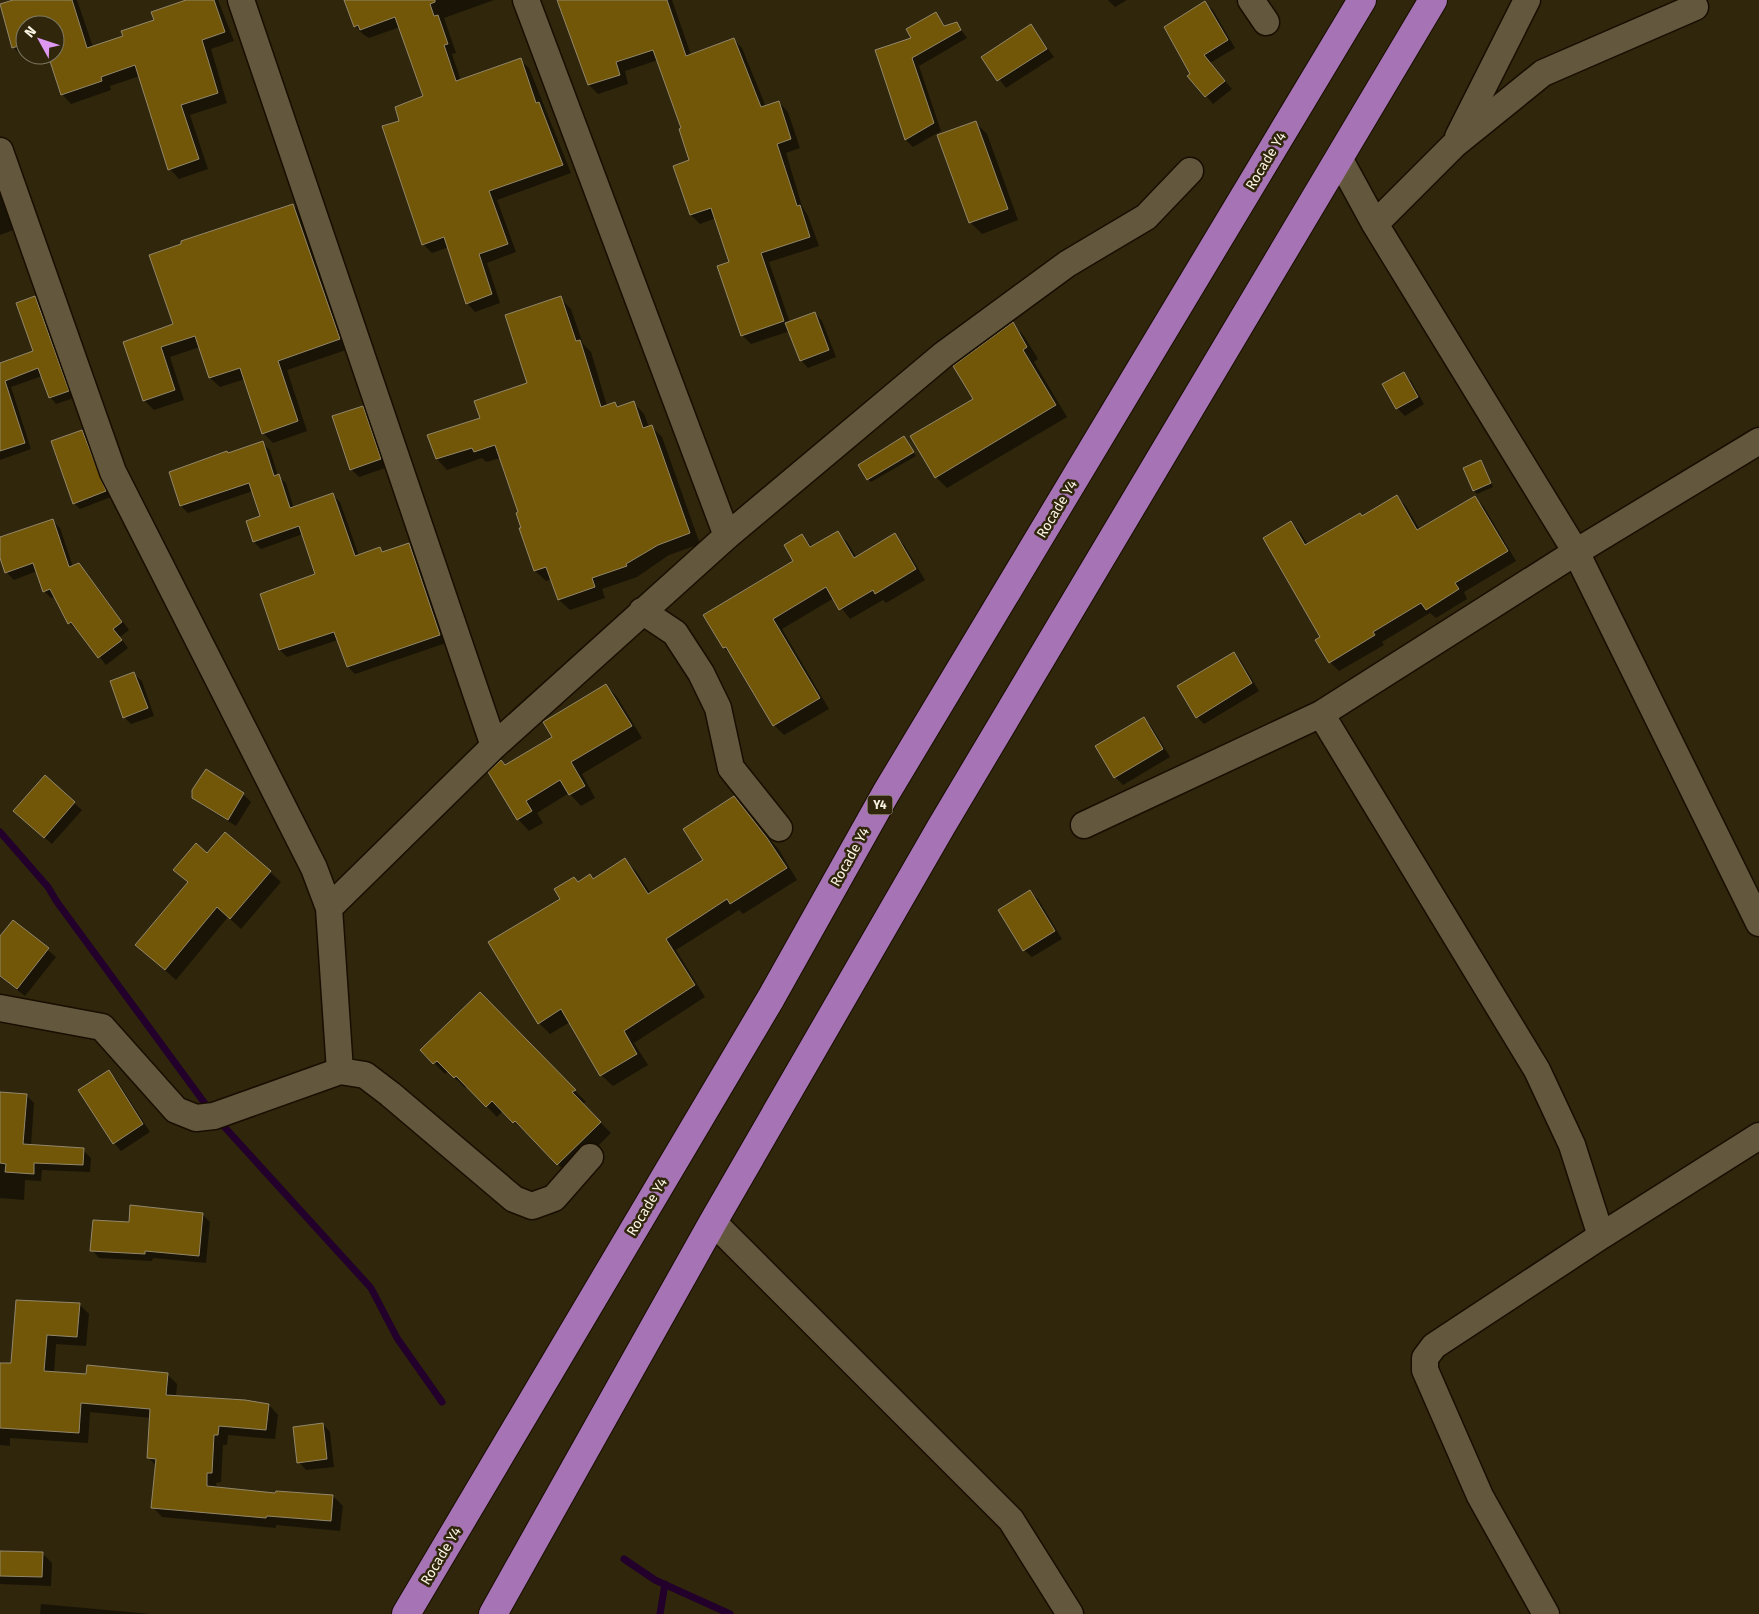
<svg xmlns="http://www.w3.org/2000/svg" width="1759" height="1614" font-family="'Fira Sans',sans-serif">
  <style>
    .shadow { fill: #0007 }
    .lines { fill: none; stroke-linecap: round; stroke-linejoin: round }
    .stream { stroke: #22002b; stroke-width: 7 }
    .building { fill: #715707; stroke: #93876b }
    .minor-casing { stroke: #180e00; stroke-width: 29 }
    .highway-casing { stroke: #180e00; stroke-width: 30 }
    .minor { stroke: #63583d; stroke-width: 26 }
    .highway { stroke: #a674b4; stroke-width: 28 }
    .labels { text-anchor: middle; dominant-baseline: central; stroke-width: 5; stroke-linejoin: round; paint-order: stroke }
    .shield { fill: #30260c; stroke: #bdb6a2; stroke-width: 1 }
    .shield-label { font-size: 12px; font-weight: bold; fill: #f9f3e3 }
    .street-label { font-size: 14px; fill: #f9f3e3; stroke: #30260c }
  </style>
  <rect width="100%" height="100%" fill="#30260c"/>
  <path class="shadow" d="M 18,0 L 77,0 L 93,47 L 124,37 L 190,0 L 218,0 L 234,41 L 211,49 L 227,103 L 190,115 L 208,169 L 179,179 L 170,169 L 140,76 L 110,86 L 111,90 L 71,104 L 62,94 L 49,55 L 55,55 L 55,25 L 25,25 L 25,55 L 31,55 L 23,57 L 13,47 Z
    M 345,0 L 494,0 L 444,18 L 456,53 L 452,54 L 461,81 L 520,60 L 529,68 L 571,173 L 497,200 L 516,252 L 487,263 L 500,303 L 475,312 L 467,303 L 449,247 L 432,253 L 423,244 L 401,121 L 424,97 L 400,27 L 369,38 L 364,35 L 355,26 Z
    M 556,0 L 672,0 L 691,55 L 733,39 L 742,48 L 766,107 L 779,102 L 788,112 L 800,148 L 786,153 L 802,206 L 808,216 L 819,246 L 769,262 L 790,323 L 815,313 L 822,321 L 836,357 L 808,368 L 801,360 L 790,331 L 751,344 L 742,335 L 731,263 L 716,218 L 700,224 L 691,215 L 691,161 L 682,129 L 658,60 L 625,71 L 628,84 L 598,94 L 589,85 L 562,11 Z
    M 1108,0 L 1127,0 L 1115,7 Z
    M 1205,3 L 1213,10 L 1235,48 L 1210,63 L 1232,89 L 1213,104 L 1189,76 L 1191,74 Z
    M 936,14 L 946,27 L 956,23 L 967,38 L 919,66 L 941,131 L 913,147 L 906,140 L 877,51 L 913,38 Z
    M 1031,26 L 1054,57 L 1006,88 L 983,57 Z
    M 975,122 L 987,134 L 1018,220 L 982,234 L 970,222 Z
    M 0,191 L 16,229 L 0,235 Z
    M 293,205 L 303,215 L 349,349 L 287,370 L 307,431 L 273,443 L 263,433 L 245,379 L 220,387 L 210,378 L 200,347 L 170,357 L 184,400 L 154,410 L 144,400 L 125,342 L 174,325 Z
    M 35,297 L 41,304 L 74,398 L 56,404 L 50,397 L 42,376 L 11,387 L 31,449 L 0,460 L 0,364 L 35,352 Z
    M 560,298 L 571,309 L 583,344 L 591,352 L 607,406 L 615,404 L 619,408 L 634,403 L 644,414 L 649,427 L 651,426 L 662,437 L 700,544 L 669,555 L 637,577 L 602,589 L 605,598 L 570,610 L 559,600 L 552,579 L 546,581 L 535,571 L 520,529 L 522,528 L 519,513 L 500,458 L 486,462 L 482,458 L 447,470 L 437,459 L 481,418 L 528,384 Z
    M 1013,324 L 1024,336 L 1038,359 L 1034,362 L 1067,417 L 947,488 L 936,477 Z
    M 1403,373 L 1411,381 L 1424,404 L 1405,416 L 1397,408 Z
    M 362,407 L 370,415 L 388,467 L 359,477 L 351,469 Z
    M 82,431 L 88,437 L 111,497 L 80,509 L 74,503 Z
    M 904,438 L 916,456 L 871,482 L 868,479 Z
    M 262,443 L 270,450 L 278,476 L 286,483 L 294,508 L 333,495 L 340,502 L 359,556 L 380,549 L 384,553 L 409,544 L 416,552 L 446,643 L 355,674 L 348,667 L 338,640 L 287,657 L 280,650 L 316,575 L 303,534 L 261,549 L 254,542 L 262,517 L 253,491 L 188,513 L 181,506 L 229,454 Z
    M 1480,462 L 1493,487 L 1477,494 L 1474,491 Z
    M 1397,497 L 1406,506 L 1420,530 L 1475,498 L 1484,507 L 1516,561 L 1464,592 L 1467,599 L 1436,618 L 1430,613 L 1382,642 L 1384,645 L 1339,671 L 1330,662 L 1322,637 L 1291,522 L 1300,532 L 1308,545 Z
    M 53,521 L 60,528 L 73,567 L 79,565 L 86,572 L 129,630 L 120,637 L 128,648 L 106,665 L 78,629 L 77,630 L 69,623 L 56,597 L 51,598 L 44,591 L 37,571 L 14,580 L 6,572 L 0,555 L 0,538 Z
    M 838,533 L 848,543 L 856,557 L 894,535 L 904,545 L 925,580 L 886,603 L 883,600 L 850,619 L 834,598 L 782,629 L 829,709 L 784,735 L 774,725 L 733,656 L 724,648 L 795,561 L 802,536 L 813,547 Z
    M 1234,653 L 1241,661 L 1259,691 L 1204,724 L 1197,717 Z
    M 134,674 L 142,681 L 154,716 L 131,724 L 124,717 Z
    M 606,685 L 617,697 L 642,738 L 582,774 L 595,798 L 581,806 L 569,793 L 537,813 L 543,823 L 529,831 L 518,819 L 553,738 Z
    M 1144,718 L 1151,726 L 1170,757 L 1123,785 L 1115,777 L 1097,746 Z
    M 206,771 L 243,794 L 251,802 L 236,826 L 202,805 L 194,797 Z
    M 45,777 L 82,810 L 52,844 L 22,818 Z
    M 734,798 L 779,850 L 797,880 L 743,914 L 739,910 L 676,950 L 705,997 L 634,1043 L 648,1065 L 613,1086 L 601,1075 L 570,1022 L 550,1034 L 539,1023 L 561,899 L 590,875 L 594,880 L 625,860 L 636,871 L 651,894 L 705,860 Z
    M 208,854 L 270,872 L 281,882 L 241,929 L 228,917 L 176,980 L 137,945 L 189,883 L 175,870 Z
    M 1030,892 L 1038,899 L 1062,939 L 1032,957 L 1024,950 Z
    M 13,921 L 56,957 L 25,996 L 0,977 L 0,938 Z
    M 480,994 L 586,1102 L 582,1104 L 611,1133 L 569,1175 L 503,1111 L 497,1117 L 467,1086 L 465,1088 L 448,1071 L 445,1074 L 421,1050 Z
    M 109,1072 L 116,1079 L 150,1132 L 121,1151 L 114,1143 Z
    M 0,1093 L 26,1095 L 34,1103 L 31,1146 L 83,1150 L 91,1158 L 90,1172 L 42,1170 L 41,1181 L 25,1180 L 24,1200 L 0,1198 Z
    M 202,1214 L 210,1222 L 206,1263 L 153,1258 L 152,1261 L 99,1258 L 92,1250 L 130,1223 Z
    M 79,1304 L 89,1314 L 86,1346 L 56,1344 L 54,1373 L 87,1375 L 167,1374 L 177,1384 L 176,1397 L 269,1405 L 278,1415 L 275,1439 L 228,1435 L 227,1445 L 223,1445 L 221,1482 L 216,1483 L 217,1488 L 276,1494 L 333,1496 L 343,1506 L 340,1531 L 276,1525 L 276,1528 L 162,1517 L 153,1507 L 156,1466 L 149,1458 L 151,1418 L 90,1412 L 88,1443 L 10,1438 L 10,1446 L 0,1445 L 0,1364 L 12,1365 Z
    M 323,1424 L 330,1432 L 334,1467 L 306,1470 L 299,1462 Z
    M 0,1552 L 42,1553 L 52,1563 L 51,1586 L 0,1584 Z
    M 41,1604 L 151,1614 L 40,1614 Z"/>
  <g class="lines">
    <path class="stream" d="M 0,832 L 48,887 L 57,902 L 209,1109
      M 219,1121 L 371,1288 L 397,1338 L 442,1402
      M 624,1559 L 655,1580 L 730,1614
      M 660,1614 L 665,1584"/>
  </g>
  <path class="building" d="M 13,0 L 72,0 L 87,48 L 123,36 L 121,31 L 154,20 L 151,12 L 186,0 L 214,0 L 225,32 L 202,40 L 218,93 L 181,105 L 199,159 L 168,170 L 135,65 L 101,77 L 102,81 L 61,95 L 48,55 L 55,55 L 55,25 L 25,25 L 25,44 L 12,48 L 0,4 Z
    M 344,0 L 435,0 L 435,2 L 430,4 L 434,16 L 438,15 L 448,44 L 444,45 L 456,81 L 521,58 L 536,103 L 539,102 L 563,165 L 489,191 L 508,244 L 479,254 L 492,294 L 466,304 L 444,237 L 422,245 L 382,126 L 399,121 L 395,107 L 423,96 L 395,17 L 360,30 L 358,25 L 354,27 Z
    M 557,0 L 667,0 L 686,56 L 734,38 L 761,107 L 779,101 L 791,139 L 777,144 L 794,196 L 797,206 L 800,205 L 810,237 L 761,253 L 784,321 L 741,336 L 717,266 L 729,262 L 711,208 L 690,215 L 673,166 L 689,160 L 679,129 L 681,128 L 653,50 L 616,62 L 620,75 L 588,85 Z
    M 1205,1 L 1228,40 L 1204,55 L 1225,81 L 1205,97 L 1187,76 L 1190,74 L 1164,27 Z
    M 936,12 L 944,26 L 957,22 L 961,30 L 912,58 L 934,123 L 905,140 L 875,50 L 911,38 L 906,29 Z
    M 1031,24 L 1047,49 L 997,81 L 981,57 Z
    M 976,121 L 1008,209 L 969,223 L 937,135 Z
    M 293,204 L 340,339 L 278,361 L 298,421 L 262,434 L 240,368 L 209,378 L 195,336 L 161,347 L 175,390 L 143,401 L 123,342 L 173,324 L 149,255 L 181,244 L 181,241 Z
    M 35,296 L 69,391 L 49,398 L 38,368 L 5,381 L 25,443 L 0,451 L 0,363 L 33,351 L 16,303 Z
    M 561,296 L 576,341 L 580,340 L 601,407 L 615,402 L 617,407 L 634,401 L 643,428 L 652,425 L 690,533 L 658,545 L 626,564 L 627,566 L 592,578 L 595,587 L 558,600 L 546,567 L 534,571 L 519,528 L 521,528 L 516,513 L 518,512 L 495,445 L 474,452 L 472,448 L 436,459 L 427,435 L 480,418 L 474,401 L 527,383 L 505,315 Z
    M 815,312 L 829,350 L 800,361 L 785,323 Z
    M 1013,322 L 1027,347 L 1023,350 L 1056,405 L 935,478 L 910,436 L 973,399 L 953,366 Z
    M 1404,372 L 1418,397 L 1396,409 L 1382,384 Z
    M 363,406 L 381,459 L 350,470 L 332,416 Z
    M 82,430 L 106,491 L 73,504 L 51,441 Z
    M 904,436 L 914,452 L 867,480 L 858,465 Z
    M 263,441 L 274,476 L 279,474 L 290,508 L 333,493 L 355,556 L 380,547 L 382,552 L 409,543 L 440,635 L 347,667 L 334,632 L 279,650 L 260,594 L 315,574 L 299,526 L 253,542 L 246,521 L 260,516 L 249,483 L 180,506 L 169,472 L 227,451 L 228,453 Z
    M 1481,460 L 1491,483 L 1473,491 L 1463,468 Z
    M 1397,495 L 1417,530 L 1475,496 L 1508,551 L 1455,583 L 1459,589 L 1426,610 L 1421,603 L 1373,632 L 1375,635 L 1329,663 L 1315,640 L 1320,637 L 1263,538 L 1291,521 L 1305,545 L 1360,513 L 1362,516 Z
    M 53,519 L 69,567 L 79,563 L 122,622 L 113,629 L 122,640 L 98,658 L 71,622 L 68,624 L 50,589 L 43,592 L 33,563 L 5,573 L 0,558 L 0,537 Z
    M 838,531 L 854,558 L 895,533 L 916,569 L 875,594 L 873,590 L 839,610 L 826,587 L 773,619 L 820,698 L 773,726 L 726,647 L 723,648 L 703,615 L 793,561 L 784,545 L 802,534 L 810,547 Z
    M 1234,652 L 1252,683 L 1196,718 L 1177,686 Z
    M 134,672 L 148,708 L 123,718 L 110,681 Z
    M 606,684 L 632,726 L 571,762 L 585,786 L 569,795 L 560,780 L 526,801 L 532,811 L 517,820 L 488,772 L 501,760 L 505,765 L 552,737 L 543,722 Z
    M 1144,717 L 1163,749 L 1114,778 L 1095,746 Z
    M 206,769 L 244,793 L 228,820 L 192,798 L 192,790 Z
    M 45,775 L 75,802 L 44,838 L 13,811 Z
    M 734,796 L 767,838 L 787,868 L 730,904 L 727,899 L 666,939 L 695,985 L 624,1031 L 637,1054 L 600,1076 L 561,1009 L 538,1024 L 488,942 L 560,899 L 554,889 L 574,877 L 578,882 L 590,874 L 593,879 L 625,858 L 648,894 L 703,860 L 683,829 Z
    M 225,832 L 271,871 L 230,919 L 217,907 L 165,970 L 135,945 L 188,882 L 173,870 L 196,843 L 207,853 Z
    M 1030,890 L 1055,931 L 1023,951 L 998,910 Z
    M 13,920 L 49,948 L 17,989 L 0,976 L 0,936 Z
    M 480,992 L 576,1090 L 572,1092 L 601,1122 L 557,1165 L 515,1121 L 513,1123 L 492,1101 L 486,1107 L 456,1076 L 454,1078 L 437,1061 L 433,1064 L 420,1050 Z
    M 109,1070 L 143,1124 L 113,1144 L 78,1090 Z
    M 0,1092 L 27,1094 L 23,1144 L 84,1148 L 83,1165 L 34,1163 L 34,1174 L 5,1172 L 6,1164 L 0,1163 Z
    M 130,1205 L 203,1213 L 199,1256 L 145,1251 L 145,1254 L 90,1251 L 93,1220 L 129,1222 Z
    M 16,1300 L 80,1303 L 77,1337 L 47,1335 L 44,1371 L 86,1374 L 87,1365 L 168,1373 L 166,1395 L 245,1400 L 269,1404 L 266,1430 L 219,1426 L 218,1435 L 214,1435 L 212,1473 L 207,1473 L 207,1486 L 275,1493 L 276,1491 L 333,1495 L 331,1521 L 267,1516 L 266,1518 L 151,1508 L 156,1459 L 147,1458 L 150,1409 L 81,1403 L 79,1433 L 0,1428 L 0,1363 L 11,1363 Z
    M 323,1423 L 327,1459 L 297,1463 L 293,1427 Z
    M 0,1551 L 43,1552 L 42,1577 L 0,1576 Z"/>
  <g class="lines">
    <g class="minor-casing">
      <path id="minor" d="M 241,0 L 494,746
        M 526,0 L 727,536
        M 1251,0 L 1266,22
        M 1458,137 L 1527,0
        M 0,151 L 113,472 L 314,868 L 329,908 L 340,1071
        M 1339,158 L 1375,224 L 1576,552 L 1759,923
        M 1375,224 L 1454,145 L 1543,73 L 1695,7
        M 642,611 L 675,633 L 701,673 L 718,708 L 731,768 L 779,828
        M 1321,714 L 1537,1070 L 1572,1145 L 1601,1236 L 1759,1136
        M 1084,825 L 1321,714 L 1576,552 L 1759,441
        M 329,908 L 494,746 L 727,536 L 943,355 L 1067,264 L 1146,217 L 1190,171
        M 0,1008 L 102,1027 L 176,1110 L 196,1118 L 214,1116 L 340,1071 L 365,1075 L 390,1094 L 514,1199 L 532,1206 L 554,1198 L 590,1157
        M 713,1222 L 1011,1520 L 1070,1614
        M 1546,1614 L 1480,1496 L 1425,1370 L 1425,1358 L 1434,1346 L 1601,1236"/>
    </g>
    <g class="highway-casing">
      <path id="highway" d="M 406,1614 L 771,998 L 886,793 L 1362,0
        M 493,1614 L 713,1222 L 941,827 L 1433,0"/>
    </g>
    <use href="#minor" class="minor"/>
    <use href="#highway" class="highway"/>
  </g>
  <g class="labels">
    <rect class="shield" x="867.5" y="795.5" width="25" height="19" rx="4"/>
    <g class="shield-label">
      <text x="880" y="805">Y4</text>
    </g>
    <g class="street-label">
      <text transform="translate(1266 161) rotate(-59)">Rocade Y4</text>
      <text transform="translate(1057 509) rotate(-59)">Rocade Y4</text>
      <text transform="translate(850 857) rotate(-61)">Rocade Y4</text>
      <text transform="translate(647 1207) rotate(-59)">Rocade Y4</text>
      <text transform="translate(441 1556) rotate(-59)">Rocade Y4</text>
    </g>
  </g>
  <g transform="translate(40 40) rotate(310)"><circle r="24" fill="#30260c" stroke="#807862"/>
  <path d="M0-4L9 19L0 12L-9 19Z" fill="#de98f2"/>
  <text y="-8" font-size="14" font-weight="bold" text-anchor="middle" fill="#f9f3e3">N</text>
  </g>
</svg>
